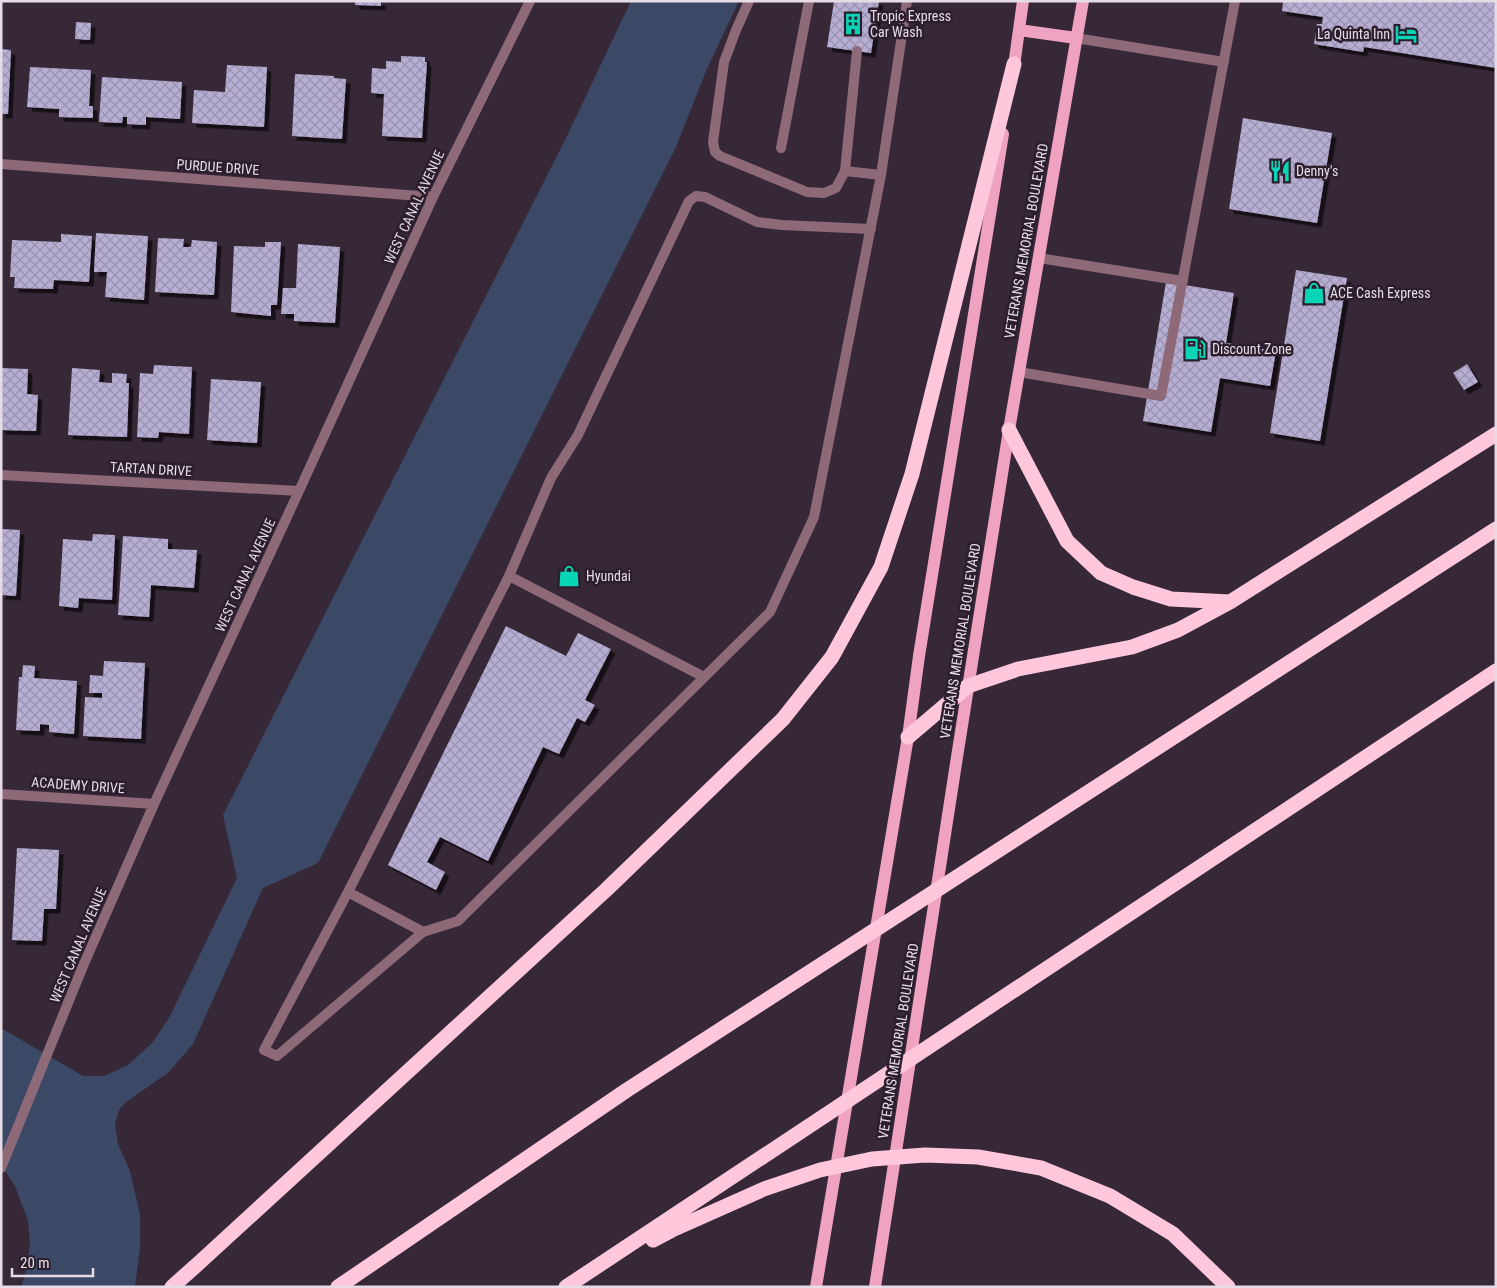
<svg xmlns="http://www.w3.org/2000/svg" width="1497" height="1288" font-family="'Roboto Condensed',sans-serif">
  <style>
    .water { fill: #3b4866 }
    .building { fill: url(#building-cross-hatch); filter: url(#shadow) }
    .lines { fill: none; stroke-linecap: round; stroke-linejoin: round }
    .lane { stroke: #8e6977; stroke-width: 10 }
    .street { stroke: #8e6977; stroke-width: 10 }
    .primary { stroke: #efa3c0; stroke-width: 12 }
    .highway { stroke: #ffc7db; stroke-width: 15 }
    .labels { text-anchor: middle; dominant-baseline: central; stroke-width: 5; stroke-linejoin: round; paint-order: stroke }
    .poi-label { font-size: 14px; fill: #e5dce6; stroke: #2c1e2d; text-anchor: start }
    .street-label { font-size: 14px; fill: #e5dce6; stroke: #2c1e2d }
  </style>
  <defs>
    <pattern id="building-cross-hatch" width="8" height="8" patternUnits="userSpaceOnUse" patternTransform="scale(1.25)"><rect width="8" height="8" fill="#b6aed3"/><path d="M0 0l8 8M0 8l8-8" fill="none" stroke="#9a93b0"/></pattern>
    <filter id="shadow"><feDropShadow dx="4.5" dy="4.5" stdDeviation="0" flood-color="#0009"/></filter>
  </defs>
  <rect width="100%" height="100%" fill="#362837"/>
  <path class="water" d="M 631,1 L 739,1 L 706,71 L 676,147 L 318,863 L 263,888 L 193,1044 L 169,1072 L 125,1103 L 119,1110 L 115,1124 L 118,1144 L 130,1171 L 140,1215 L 140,1248 L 135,1287 L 21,1287 L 27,1267 L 30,1243 L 28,1221 L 15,1186 L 1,1165 L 1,1028 L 83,1076 L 104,1076 L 128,1065 L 152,1043 L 169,1018 L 237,878 L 223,815 L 566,138 Z"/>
  <path class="building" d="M 355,1 L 381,1 L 381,6 L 355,5 Z
    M 834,1 L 879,1 L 871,53 L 827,47 Z
    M 1283,1 L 1496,1 L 1496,68 L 1364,47 L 1363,52 L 1314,44 L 1317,24 L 1322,24 L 1323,17 L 1282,11 Z
    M 76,22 L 91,23 L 90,40 L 75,39 Z
    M 1,49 L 11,50 L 8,114 L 1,114 Z
    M 401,56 L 425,57 L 425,62 L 427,62 L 422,138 L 382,136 L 384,94 L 371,93 L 372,68 L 386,69 L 386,61 L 401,62 Z
    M 227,65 L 267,67 L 264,127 L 192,123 L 194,90 L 225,92 Z
    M 30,67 L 91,70 L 89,106 L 93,106 L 93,118 L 59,117 L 59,109 L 27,107 Z
    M 295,74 L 334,76 L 334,78 L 346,79 L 342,139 L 292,136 Z
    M 102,77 L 182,82 L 180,119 L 146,117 L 146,125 L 127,124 L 127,117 L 123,117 L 122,123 L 99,122 Z
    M 1243,118 L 1332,133 L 1317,223 L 1229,209 Z
    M 96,233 L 148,236 L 144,300 L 105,297 L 107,272 L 94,272 Z
    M 61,234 L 92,236 L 89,282 L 54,280 L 53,289 L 14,288 L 15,277 L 10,277 L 12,240 L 61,242 Z
    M 158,238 L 184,239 L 183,247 L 191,247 L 192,240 L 217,242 L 214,295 L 155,292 Z
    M 265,242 L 281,242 L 277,305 L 271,305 L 271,316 L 231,312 L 234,246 L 265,247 Z
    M 298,244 L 340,247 L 335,323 L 294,321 L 294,314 L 281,314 L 283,288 L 296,288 Z
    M 1296,270 L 1347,278 L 1320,441 L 1270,433 Z
    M 1166,282 L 1234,293 L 1226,343 L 1276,351 L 1270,386 L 1220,378 L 1211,432 L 1143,421 Z
    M 1467,364 L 1478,382 L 1464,390 L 1453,373 Z
    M 154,365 L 192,367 L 189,434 L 159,432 L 158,438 L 137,437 L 140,373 L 153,374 Z
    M 1,368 L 28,369 L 27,394 L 38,395 L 36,431 L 1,430 Z
    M 72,368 L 100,370 L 99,382 L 112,383 L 112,373 L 127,374 L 126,383 L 129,383 L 127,437 L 68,435 Z
    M 211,379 L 261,382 L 257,443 L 207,440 Z
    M 1,529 L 20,530 L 16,596 L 1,595 Z
    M 93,534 L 115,535 L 112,600 L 79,598 L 78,608 L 59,606 L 63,539 L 92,541 Z
    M 123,536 L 168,539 L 168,549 L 197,550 L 194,588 L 151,585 L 149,617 L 118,615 Z
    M 506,626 L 566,656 L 578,633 L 611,649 L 585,700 L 595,705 L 585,722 L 577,718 L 559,754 L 543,747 L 488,861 L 440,837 L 427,862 L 445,872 L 436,890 L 388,865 Z
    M 104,661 L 145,663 L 141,739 L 83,736 L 85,697 L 102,698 L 102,693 L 89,693 L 90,675 L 103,676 Z
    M 23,665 L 35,666 L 34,678 L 77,681 L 74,734 L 49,732 L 49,725 L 40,724 L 40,731 L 16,730 L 19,677 L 22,677 Z
    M 17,848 L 59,850 L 56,909 L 44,909 L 42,941 L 12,940 Z"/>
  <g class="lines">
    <path class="lane" d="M 749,1 L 736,30 L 724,62 L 713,142 L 715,152 L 720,156 L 807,192 L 824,193 L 836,188 L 845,171 L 857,51
      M 1076,38 L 1224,62
      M 781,148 L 809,1
      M 845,171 L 881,175
      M 1039,258 L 1183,281
      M 1019,372 L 1161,396 L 1235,1
      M 704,677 L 509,576 L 551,478 L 578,435 L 689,201 L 696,196 L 705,197 L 757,222 L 782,225 L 871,229
      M 348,892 L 423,932 L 277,1056 L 264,1050 L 348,892 L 509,576
      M 423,932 L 458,921 L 770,612 L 814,517 L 881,175 L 907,1"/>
    <path class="street" d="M 1,164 L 433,197
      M 1,475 L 299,491
      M 1,794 L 154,804
      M 1,1168 L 83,966 L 154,804 L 299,491 L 433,197 L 530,1"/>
    <path class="primary" d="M 1019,30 L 1076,38
      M 1013,73 L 1023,1
      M 816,1287 L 908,737 L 919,656 L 1003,134
      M 875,1287 L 957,757 L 1009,430 L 1083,1"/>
    <path class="highway" d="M 1009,430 L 1067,541 L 1101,573 L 1133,587 L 1171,599 L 1230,602
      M 908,737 L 968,686 L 1018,669 L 1132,647 L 1178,630 L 1230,602 L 1496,434
      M 653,1240 L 672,1230 L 764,1189 L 820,1170 L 872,1159 L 925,1155 L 978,1157 L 1041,1168 L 1110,1196 L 1173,1234 L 1228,1287
      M 172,1287 L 200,1262 L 607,889 L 783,719 L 832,657 L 881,567 L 912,474 L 1014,64
      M 338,1287 L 627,1090 L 1496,529
      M 566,1287 L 1496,671"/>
  </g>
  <defs>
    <g id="building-bare" transform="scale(1.725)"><path d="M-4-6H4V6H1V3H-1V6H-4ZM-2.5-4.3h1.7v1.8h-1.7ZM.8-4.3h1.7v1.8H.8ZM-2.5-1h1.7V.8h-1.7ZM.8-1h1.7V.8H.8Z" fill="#08d5b5" stroke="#2c1e2d" stroke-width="2.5" paint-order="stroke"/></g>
    <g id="hotel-bare" transform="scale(1.725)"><path d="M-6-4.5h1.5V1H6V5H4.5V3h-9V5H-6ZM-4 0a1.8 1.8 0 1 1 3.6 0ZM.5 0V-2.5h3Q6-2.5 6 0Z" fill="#08d5b5" stroke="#2c1e2d" stroke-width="2.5" paint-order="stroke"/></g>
    <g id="restaurant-bare" transform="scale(1.725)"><path d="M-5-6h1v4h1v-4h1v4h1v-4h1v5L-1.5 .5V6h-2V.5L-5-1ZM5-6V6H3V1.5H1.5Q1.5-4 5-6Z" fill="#08d5b5" stroke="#2c1e2d" stroke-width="2.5" paint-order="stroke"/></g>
    <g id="shop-bare" transform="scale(1.725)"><path d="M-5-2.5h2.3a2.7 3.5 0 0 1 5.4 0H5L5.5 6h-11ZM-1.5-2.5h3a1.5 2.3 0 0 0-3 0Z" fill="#08d5b5" stroke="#2c1e2d" stroke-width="2.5" paint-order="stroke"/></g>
    <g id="fuel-bare" transform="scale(1.725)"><path d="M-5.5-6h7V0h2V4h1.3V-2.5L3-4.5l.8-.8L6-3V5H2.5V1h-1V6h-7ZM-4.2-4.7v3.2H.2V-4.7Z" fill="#08d5b5" stroke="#2c1e2d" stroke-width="2.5" paint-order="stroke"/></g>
  </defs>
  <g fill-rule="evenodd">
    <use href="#building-bare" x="853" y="24"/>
    <use href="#hotel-bare" x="1406" y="34"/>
    <use href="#restaurant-bare" x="1280" y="171"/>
    <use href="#shop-bare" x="1314" y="293"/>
    <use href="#fuel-bare" x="1195" y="349"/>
    <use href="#shop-bare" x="569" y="576"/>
  </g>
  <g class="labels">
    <g class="poi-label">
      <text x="870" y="16">Tropic Express<tspan x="870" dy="16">Car Wash</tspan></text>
      <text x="1390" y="34" text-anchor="end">La Quinta Inn</text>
      <text x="1296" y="171">Denny's</text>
      <text x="1330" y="293">ACE Cash Express</text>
      <text x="1212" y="349">Discount Zone</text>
      <text x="586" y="576">Hyundai</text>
    </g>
    <g class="street-label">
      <text transform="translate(218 167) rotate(4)">PURDUE DRIVE</text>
      <text transform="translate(414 207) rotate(-65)">WEST CANAL AVENUE</text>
      <text transform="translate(1026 241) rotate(-80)">VETERANS MEMORIAL BOULEVARD</text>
      <text transform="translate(151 469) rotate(3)">TARTAN DRIVE</text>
      <text transform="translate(245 575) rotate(-65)">WEST CANAL AVENUE</text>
      <text transform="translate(960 641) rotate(-81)">VETERANS MEMORIAL BOULEVARD</text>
      <text transform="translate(78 785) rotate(4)">ACADEMY DRIVE</text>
      <text transform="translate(78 945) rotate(-67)">WEST CANAL AVENUE</text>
      <text transform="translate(898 1041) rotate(-81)">VETERANS MEMORIAL BOULEVARD</text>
    </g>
  </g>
  <rect width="1497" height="1288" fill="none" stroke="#e5dce6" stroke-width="5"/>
  <path d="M12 1268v8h81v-8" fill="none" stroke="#e5dce6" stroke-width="2.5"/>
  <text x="20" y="1268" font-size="15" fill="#e5dce6" stroke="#2c1e2d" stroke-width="4" paint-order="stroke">20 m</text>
</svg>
